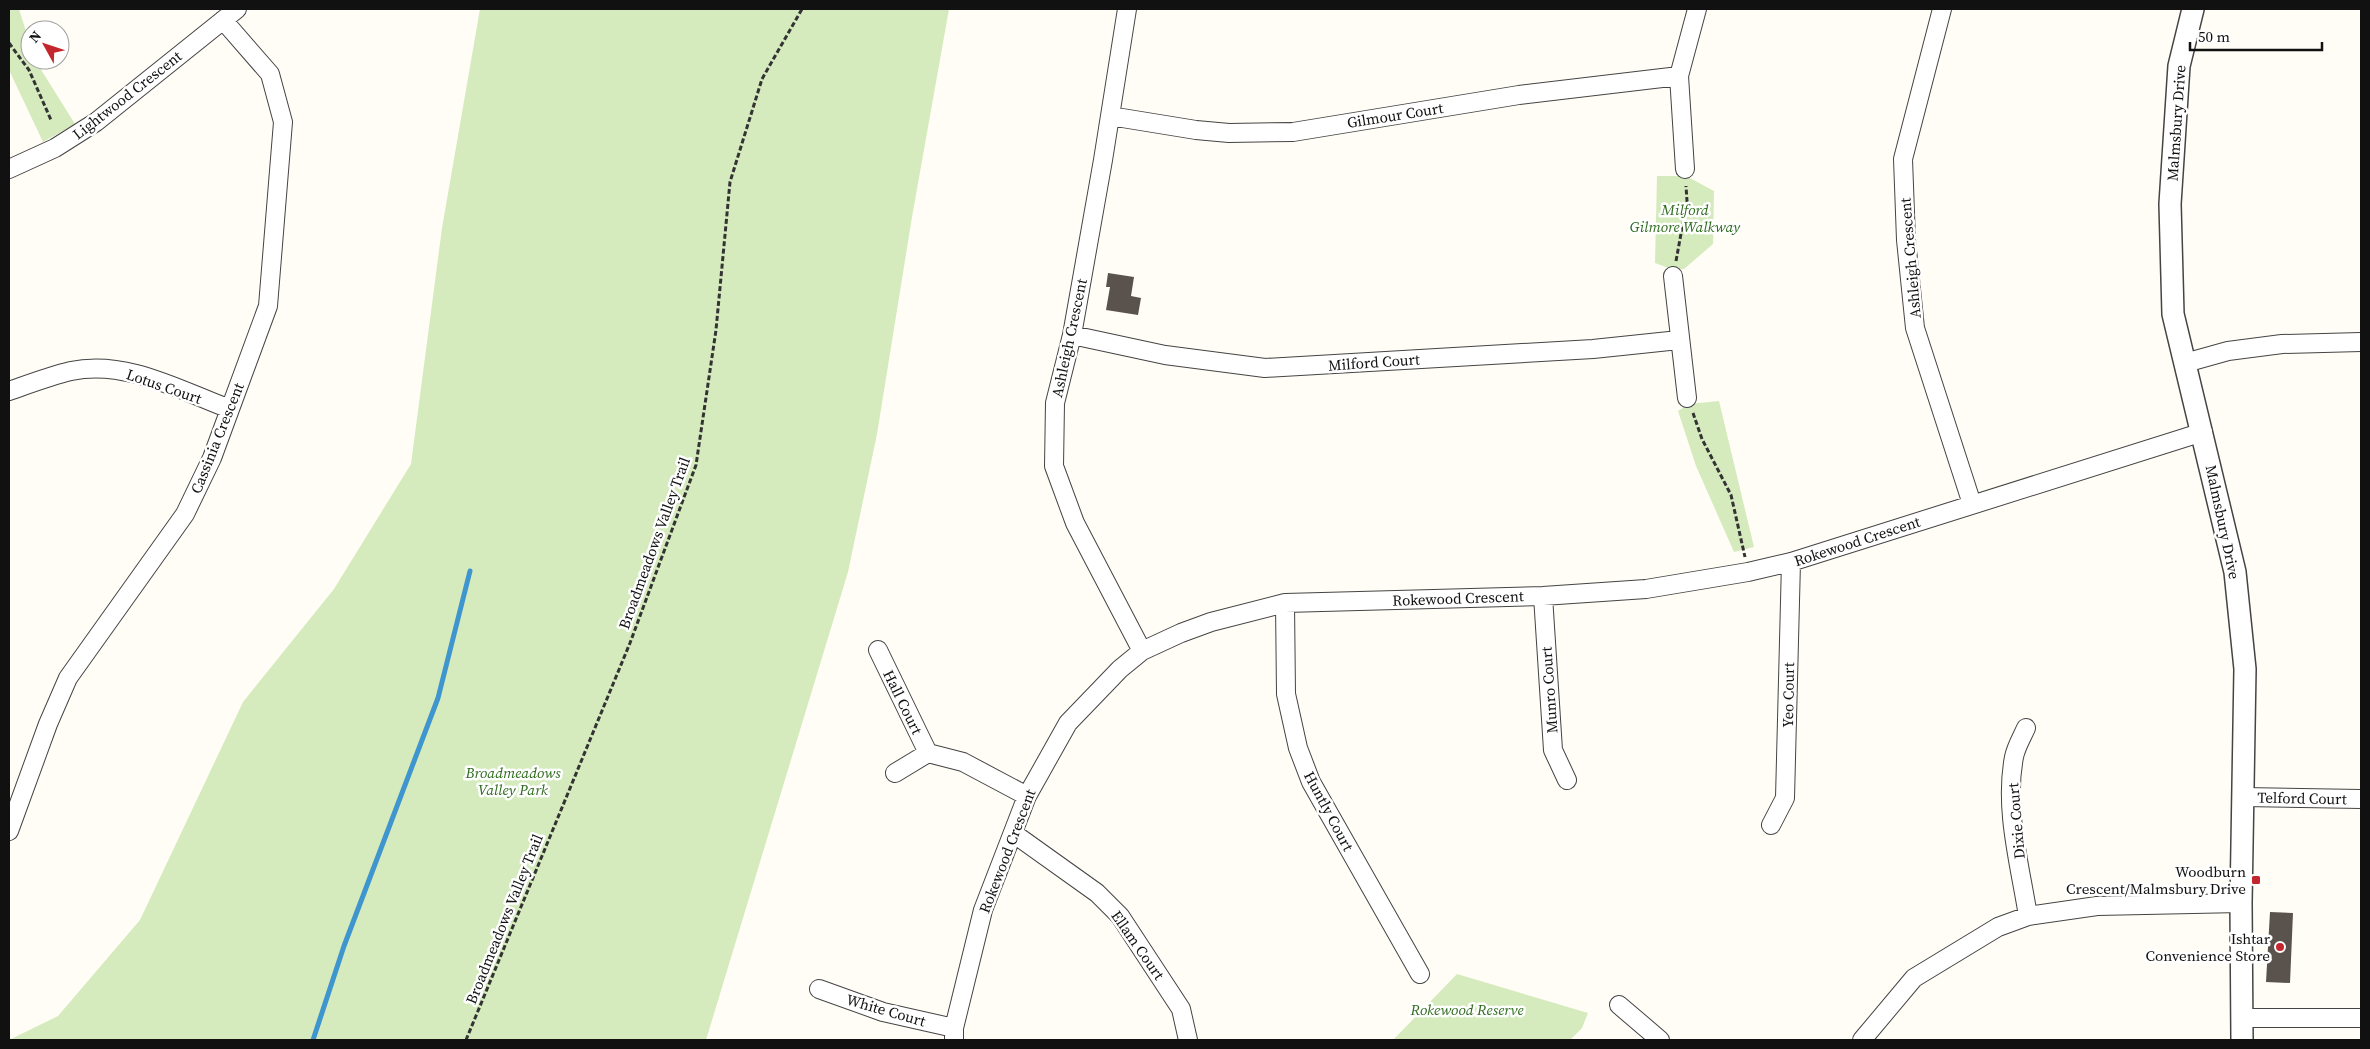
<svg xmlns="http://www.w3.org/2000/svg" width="2370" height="1049" font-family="'Source Serif 4',serif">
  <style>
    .green { fill: #d5ebbd }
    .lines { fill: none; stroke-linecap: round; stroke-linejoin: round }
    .stream { stroke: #3f96cf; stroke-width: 5 }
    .building { fill: #5a524d }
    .minor-casing { stroke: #444; stroke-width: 20 }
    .tertiary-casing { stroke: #444; stroke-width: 24 }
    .path { stroke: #333; stroke-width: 3; stroke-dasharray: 5 2.5; stroke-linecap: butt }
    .minor { stroke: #fff; stroke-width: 18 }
    .tertiary { stroke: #fff; stroke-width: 21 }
    .poi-dot { fill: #c4262e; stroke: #fff; stroke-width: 2 }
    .labels { text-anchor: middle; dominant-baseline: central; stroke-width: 5; stroke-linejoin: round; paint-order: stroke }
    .street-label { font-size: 15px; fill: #111; stroke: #fff }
    .park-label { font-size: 15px; font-style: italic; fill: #2f6b1f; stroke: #fff }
    .poi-label { font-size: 15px; fill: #111; stroke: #fff; text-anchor: end }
  </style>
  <rect width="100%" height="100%" fill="#fffdf5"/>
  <path class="green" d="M 9,9 L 19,9 L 30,44 L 30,60 L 35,60 L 75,124 L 43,142 L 9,70 Z
    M 480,9 L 949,9 L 912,217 L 877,434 L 848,572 L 706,1040 L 9,1040 L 58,1016 L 140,920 L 243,702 L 334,589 L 411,464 L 442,228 Z
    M 1657,176 L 1686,176 L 1714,191 L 1713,244 L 1684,269 L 1674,270 L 1655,263 Z
    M 1719,401 L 1754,547 L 1734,552 L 1696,466 L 1678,411 L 1689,404 Z
    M 1457,974 L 1588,1013 L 1582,1028 L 1570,1040 L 1393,1040 Z"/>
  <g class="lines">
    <path class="stream" d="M 313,1040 L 344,946 L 438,698 L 470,571"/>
  </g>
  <path class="building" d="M 1108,273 L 1134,277 L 1131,296 L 1141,298 L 1138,315 L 1106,310 L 1110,287 L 1106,287 Z
    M 2270,912 L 2293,913 L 2290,983 L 2266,982 Z"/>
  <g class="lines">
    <g class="minor-casing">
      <path id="minor" d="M 1127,9 L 1103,160 L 1072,335 L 1055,403 L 1054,466 L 1075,523 L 1142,651
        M 1942,9 L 1903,159 L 1906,240 L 1915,328 L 1972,504
        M 1110,116 L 1196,130 L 1229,133 L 1293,132 L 1519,95 L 1679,76
        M 9,169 L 55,148 L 96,122 L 237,9
        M 1685,169 L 1679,76 L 1697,9
        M 1673,276 L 1687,398
        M 1072,335 L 1165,355 L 1265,368 L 1593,349 L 1679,340
        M 2185,363 L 2228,351 L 2282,344 L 2361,342
        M 9,391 C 29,384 50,376 71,371 C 126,359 181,391 230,409
        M 1543,596 L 1553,750 L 1567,780
        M 1285,603 L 1286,694 L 1298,748 L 1311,782 L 1420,974
        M 878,650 L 928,753 L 895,773
        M 2026,728 C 2022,737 2016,747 2014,757 C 2004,809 2020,865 2028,916
        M 928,753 L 963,762 L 1027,796
        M 2243,797 L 2361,799
        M 1771,825 L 1785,798 L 1791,562
        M 9,831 L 48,724 L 68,678 L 185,514 L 212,458 L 268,306 L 283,122 L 270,74 L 223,20
        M 1013,833 L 1097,893 L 1120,916 L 1181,1009 L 1188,1040
        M 819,989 L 883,1012 L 954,1028
        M 1619,1005 L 1660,1040
        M 2241,1018 L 2361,1018
        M 954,1040 L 954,1028 L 983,910 L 1027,796 L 1068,723 L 1120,669 L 1142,651 L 1181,633 L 1211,622 L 1285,603 L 1543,596 L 1646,589 L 1748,572 L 1791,562 L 2203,432
        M 1862,1040 L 1914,978 L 1998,927 L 2028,916 L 2097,906 L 2241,903"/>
    </g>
    <g class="tertiary-casing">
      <path id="tertiary" d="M 2193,9 L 2179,66 L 2170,204 L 2173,314 L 2235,572 L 2245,669 L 2241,903 L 2242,1040"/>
    </g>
    <path class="path" d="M 9,43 L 29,70 L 51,120
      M 1676,261 L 1687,201 L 1686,186
      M 1693,413 L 1702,439 L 1731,495 L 1745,557
      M 466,1040 L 630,643 L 696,465 L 716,330 L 730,182 L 762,79 L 802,9"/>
    <use href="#minor" class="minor"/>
    <use href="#tertiary" class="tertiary"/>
  </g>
  <g class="poi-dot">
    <rect x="2251" y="875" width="10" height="10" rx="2.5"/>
    <circle cx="2280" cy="947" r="5"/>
  </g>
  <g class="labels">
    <g class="street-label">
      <text transform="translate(127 95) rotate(-38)">Lightwood Crescent</text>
      <text transform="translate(1395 115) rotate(-9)">Gilmour Court</text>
      <text transform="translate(2176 123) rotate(-86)">Malmsbury Drive</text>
      <text transform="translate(1910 258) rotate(-95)">Ashleigh Crescent</text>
      <text transform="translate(1069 338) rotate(-78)">Ashleigh Crescent</text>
      <text transform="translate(1374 362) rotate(-4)">Milford Court</text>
      <text transform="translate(164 386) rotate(19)">Lotus Court</text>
      <text transform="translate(217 438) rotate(-68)">Cassinia Crescent</text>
      <text transform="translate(2223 522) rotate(78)">Malmsbury Drive</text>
      <text transform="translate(1857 541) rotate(-18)">Rokewood Crescent</text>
      <text transform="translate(654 543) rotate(-70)">Broadmeadows Valley Trail</text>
      <text transform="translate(1458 598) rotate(-2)">Rokewood Crescent</text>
      <text transform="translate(1549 690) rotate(-94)">Munro Court</text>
      <text transform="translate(1788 695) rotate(-89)">Yeo Court</text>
      <text transform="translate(903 702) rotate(64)">Hall Court</text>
      <text transform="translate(2302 798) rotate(1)">Telford Court</text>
      <text transform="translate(1329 811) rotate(62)">Huntly Court</text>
      <text transform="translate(2016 821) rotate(-95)">Dixie Court</text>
      <text transform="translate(1007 851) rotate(-69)">Rokewood Crescent</text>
      <text transform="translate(504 919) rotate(-68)">Broadmeadows Valley Trail</text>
      <text transform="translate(1138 945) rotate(55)">Ellam Court</text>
      <text transform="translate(886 1010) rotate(16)">White Court</text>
    </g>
    <g class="park-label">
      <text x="1685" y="209">Milford<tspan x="1685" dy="17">Gilmore Walkway</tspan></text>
      <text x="513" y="772">Broadmeadows<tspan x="513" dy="17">Valley Park</tspan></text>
      <text x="1467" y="1009">Rokewood Reserve</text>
    </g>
    <g class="poi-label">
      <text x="2246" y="871">Woodburn<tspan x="2246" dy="17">Crescent/Malmsbury Drive</tspan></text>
      <text x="2270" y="938">Ishtar<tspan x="2270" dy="17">Convenience Store</tspan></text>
    </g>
  </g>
  <rect width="2370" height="1049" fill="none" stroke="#111111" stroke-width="20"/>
  <g transform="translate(45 45) rotate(310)"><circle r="24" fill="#ffffff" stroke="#a0a0a0"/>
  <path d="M0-4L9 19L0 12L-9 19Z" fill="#c4262e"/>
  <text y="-8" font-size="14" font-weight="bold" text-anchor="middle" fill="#111111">N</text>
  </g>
  <path d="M2190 42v8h132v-8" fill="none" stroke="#111111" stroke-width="2.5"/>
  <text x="2198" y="42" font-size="15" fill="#111111" stroke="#ffffff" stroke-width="4" paint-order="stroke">50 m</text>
</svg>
